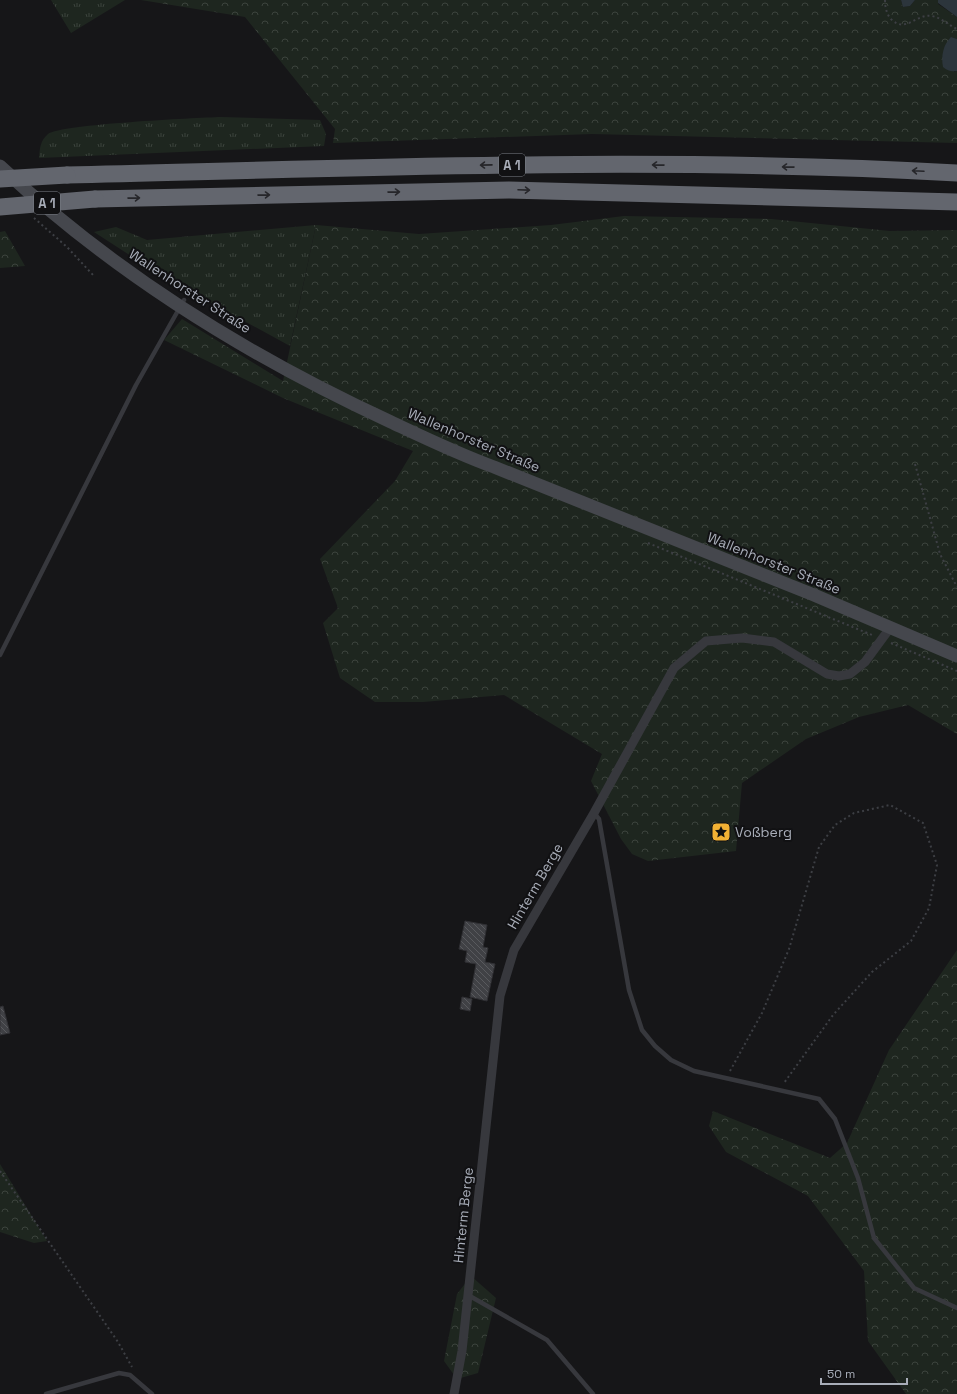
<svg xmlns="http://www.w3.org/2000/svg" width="957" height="1394" font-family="'Space Grotesk',sans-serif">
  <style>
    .grass { fill: url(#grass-tufts) }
    .forest { fill: url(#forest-crowns) }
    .water { fill: #2c353c }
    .building { fill: url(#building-back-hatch); stroke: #303034 }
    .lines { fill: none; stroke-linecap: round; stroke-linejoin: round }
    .path { stroke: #3d3f44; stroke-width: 2; stroke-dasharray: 2 3; stroke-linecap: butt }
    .lane { stroke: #37383d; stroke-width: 4.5 }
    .street { stroke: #37383d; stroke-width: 9 }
    .secondary { stroke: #45474d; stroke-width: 13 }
    .highway { stroke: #63666e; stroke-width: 17 }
    .highway-bridge { stroke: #63666e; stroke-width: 17 }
    .oneway { stroke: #26262a }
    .labels { text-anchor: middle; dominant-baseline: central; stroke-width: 4; stroke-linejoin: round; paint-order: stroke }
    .shield { fill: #111113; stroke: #7b7e86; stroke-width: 1 }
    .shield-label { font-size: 13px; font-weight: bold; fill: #a8adb8 }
    .street-label { font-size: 14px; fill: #a8adb8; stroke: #111113 }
    .poi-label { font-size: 14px; fill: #a8adb8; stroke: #111113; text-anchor: start }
  </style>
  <defs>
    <pattern id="grass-tufts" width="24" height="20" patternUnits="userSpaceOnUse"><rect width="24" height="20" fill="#1e261f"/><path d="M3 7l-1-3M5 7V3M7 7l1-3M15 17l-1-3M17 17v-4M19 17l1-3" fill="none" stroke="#3c433d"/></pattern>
    <pattern id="forest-crowns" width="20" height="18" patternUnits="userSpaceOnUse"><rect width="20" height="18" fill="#1e261f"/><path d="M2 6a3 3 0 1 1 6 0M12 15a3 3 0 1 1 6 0" fill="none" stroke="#3c433d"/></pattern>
    <pattern id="building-back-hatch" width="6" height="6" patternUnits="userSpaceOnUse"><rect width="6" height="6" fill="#404145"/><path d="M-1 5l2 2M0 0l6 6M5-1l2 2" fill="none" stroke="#595a5e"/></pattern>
  </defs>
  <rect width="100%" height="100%" fill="#161618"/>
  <!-- grass -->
  <path class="grass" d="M51,0H125L71,33Z
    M221,117L320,120L326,134L324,146L39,158C40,148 40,141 48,134C62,124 196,118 221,117Z
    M316,225L290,346L162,276L94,232L116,227L147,240Z"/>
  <!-- forest -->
  <path class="forest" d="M141,0H901L903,7L910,6L915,0H938V4L957,17V39L951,37L954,72L957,71V143L592,134L333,143L335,129L245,17Z
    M624,216L771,219L890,231L957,230V734L908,705L859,717L806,739L742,783L736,851L648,861L632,854L621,839L591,781L602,754L504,695L423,702H375L340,678L323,623L338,608L320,559L395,481L413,451L283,398L164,340L182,319L283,381L316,225L419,234L551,225Z
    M5,231L25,266L0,268V232Z
    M957,950V1394H906L868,1341L864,1271L808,1196L726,1152L709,1126L713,1111L830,1158L847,1143L889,1050Z
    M0,1164L47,1241L34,1243L0,1232Z
    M471,1276L496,1298L478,1373L457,1379L444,1361L457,1294Z"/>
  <!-- water -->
  <path class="water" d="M901,0H915L910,6L903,7Z
    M938,0H957V17L938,3Z
    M951,37L957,39V71C951,72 948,71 943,67C941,56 943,45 951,37Z"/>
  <!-- building -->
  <path class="building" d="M465,921L487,925L483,947L488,948L485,962L495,964L487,1001L470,997L476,964L465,962L467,951L459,949Z
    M462,997L472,999L470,1011L460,1009Z
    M3,1006L10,1033L0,1035V1007Z"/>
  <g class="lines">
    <!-- path -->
    <path class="path" d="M885,0C885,7 887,16 892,20C906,33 917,13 932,16C942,18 948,25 957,29
      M34,218L67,247L93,275
      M915,464L940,554L957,587
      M648,543L872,635
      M891,643L957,671
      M730,1071L762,1013L789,949L819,847L835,825L854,813L890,805L923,823L937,865L929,908L911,941L872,972L833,1015L784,1083
      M0,1171L118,1342L132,1367"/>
    <!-- lane -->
    <path class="lane" d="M0,655L136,385L184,300
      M594,813L599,819L629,990L642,1030L655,1046L671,1060L694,1071L819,1099L835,1119L858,1178L874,1238L914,1288L957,1308
      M468,1295L547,1340L593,1394
      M46,1394L119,1373L130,1375L152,1394"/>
    <!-- street -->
    <path class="street" d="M454,1394L462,1351L500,996L514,950L594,813L674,668L706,641L742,638L774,642L827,674L839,676L850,674L865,662L890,628"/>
    <!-- secondary -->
    <path class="secondary" d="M0,166C114,273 250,357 391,422C425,438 458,454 494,467L814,595L957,656"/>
    <!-- highway -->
    <path class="highway" d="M67,175C364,168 661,156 957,173
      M95,199L509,190L957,202"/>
    <!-- highway-bridge -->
    <path class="highway-bridge" d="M0,179L67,175
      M0,207L95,199"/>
  </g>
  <!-- one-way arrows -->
  <defs><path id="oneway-shaft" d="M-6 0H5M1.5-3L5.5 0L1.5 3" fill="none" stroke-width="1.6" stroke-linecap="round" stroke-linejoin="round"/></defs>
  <g class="oneway">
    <use href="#oneway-shaft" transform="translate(486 165) rotate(179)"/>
    <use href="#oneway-shaft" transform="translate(658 165) rotate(-179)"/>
    <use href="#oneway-shaft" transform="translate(788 167) rotate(-179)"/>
    <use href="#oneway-shaft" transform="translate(918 171) rotate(-177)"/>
    <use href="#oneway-shaft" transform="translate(524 190) rotate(2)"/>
    <use href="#oneway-shaft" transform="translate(394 192) rotate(-1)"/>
    <use href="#oneway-shaft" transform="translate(264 195) rotate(-1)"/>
    <use href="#oneway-shaft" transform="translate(134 198) rotate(-1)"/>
  </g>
  <!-- icons -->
  <defs>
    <g id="sight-square" transform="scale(1)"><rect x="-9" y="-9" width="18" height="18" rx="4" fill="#f2b134" stroke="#111113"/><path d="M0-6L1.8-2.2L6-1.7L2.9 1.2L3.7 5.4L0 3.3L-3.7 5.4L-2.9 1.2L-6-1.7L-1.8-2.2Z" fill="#111"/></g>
  </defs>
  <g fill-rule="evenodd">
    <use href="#sight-square" x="721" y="832"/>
  </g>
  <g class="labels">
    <!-- shield labels -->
    <g class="shield">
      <rect x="499" y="154" width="26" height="22" rx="3"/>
      <rect x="34" y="192" width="26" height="22" rx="3"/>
    </g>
    <g class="shield-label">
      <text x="512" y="165">A 1</text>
      <text x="47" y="203">A 1</text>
    </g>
    <!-- street labels -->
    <g class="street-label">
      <text transform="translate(190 291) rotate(33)">Wallenhorster Straße</text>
      <text transform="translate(474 440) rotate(23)">Wallenhorster Straße</text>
      <text transform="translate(774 563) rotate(22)">Wallenhorster Straße</text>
      <text transform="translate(535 886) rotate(-60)">Hinterm Berge</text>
      <text transform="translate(463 1215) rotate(-84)">Hinterm Berge</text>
    </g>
    <!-- poi labels -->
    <g class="poi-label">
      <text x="735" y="832">Voßberg</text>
    </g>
  </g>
  <!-- scale -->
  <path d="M821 1378v6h86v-6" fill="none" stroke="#a8adb8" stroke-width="2"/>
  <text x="827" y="1378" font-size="12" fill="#a8adb8" stroke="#111113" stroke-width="3" paint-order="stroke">50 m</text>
</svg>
